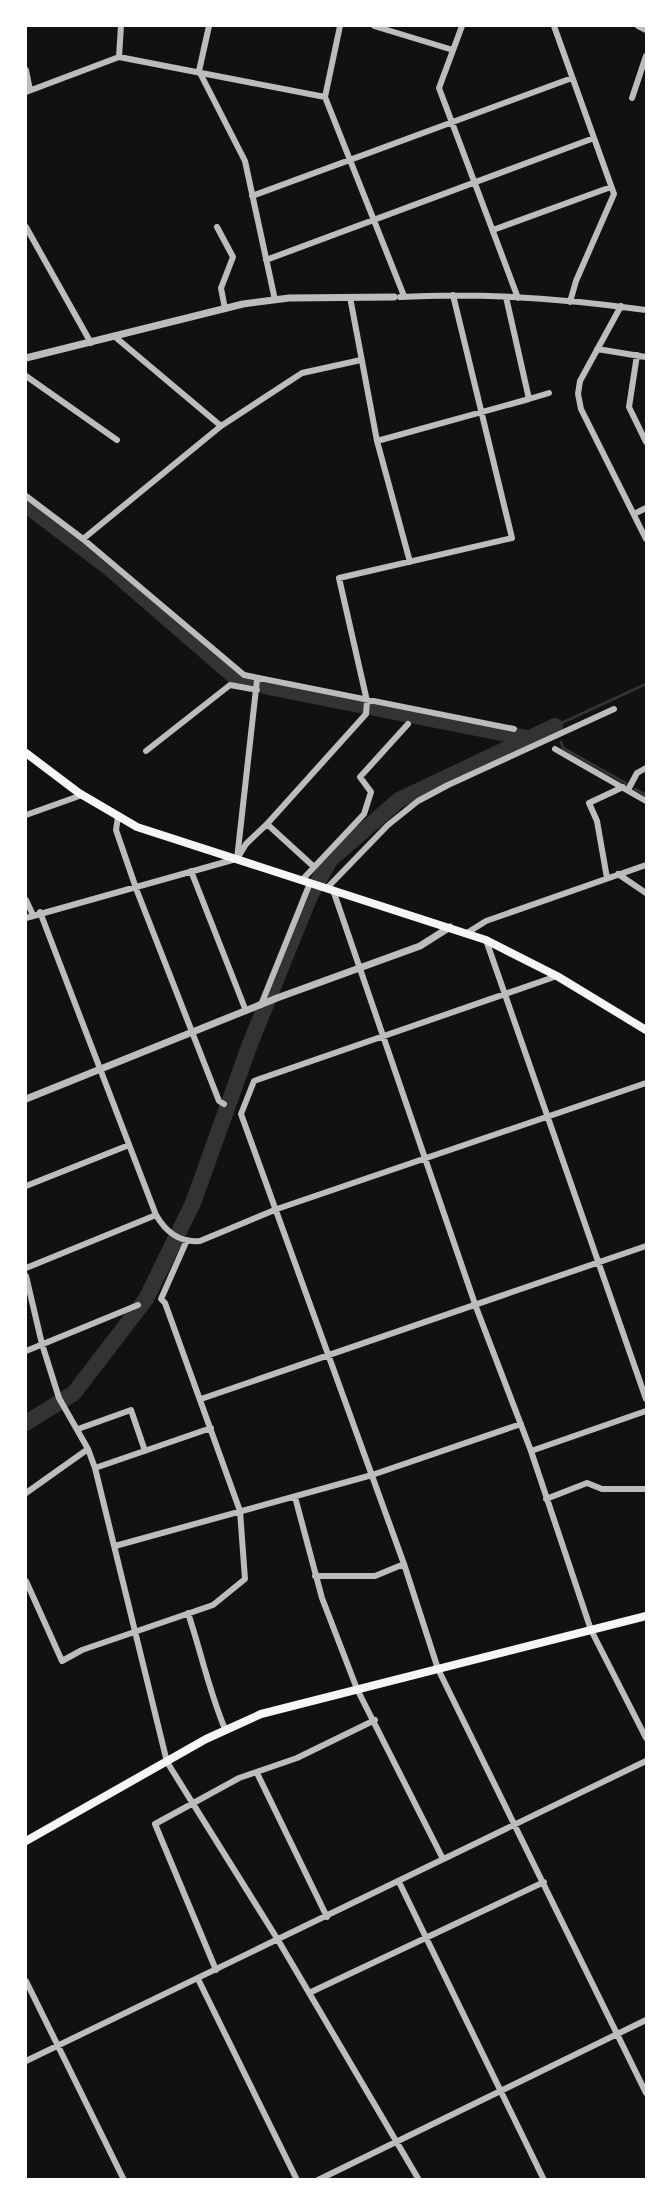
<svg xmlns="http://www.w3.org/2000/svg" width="672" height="2205" font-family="'Fira Sans',sans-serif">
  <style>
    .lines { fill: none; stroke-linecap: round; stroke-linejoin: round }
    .stream { stroke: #333; stroke-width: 3 }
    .river { stroke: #333; stroke-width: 16 }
    .minor { stroke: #bcbcbc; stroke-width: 6 }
    .tertiary { stroke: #bcbcbc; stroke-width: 7 }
    .secondary { stroke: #f5f5f5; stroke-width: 8 }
  </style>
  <rect width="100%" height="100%" fill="#111"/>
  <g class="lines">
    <!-- stream -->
    <path class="stream" d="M557,731L555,726L646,684
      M561,742L563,748L627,784
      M635,789L646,795"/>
    <!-- river -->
    <path class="river" d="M26,505L109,568L236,678L273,688L527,738
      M26,1423L74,1393L146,1299L193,1203L250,1044L310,896L330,860L399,800L555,726"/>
    <!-- minor -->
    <path class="minor" d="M209,26L199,71L245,161L275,300
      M374,26L453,50
      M462,26L439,88L518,298
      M554,26L614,194L576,281L570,302
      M638,26L646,30
      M119,57L121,26
      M26,70L30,90
      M26,92L119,57L325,97L404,296
      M325,97L340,26
      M632,98L646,56
      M252,196L572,78
      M26,227L91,343
      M217,227L233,257L221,288L225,309
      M493,230L611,187
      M266,260L594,138
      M350,297L377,441L410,562
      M400,297C482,292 566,299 646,310
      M621,306L580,381L578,394L581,409L646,539
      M114,336L221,426
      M597,349L646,357
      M637,355L629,407L646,442
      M26,376L117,440
      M529,399L549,393
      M377,441L529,399L506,297
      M26,496L83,539L244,675L514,729
      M634,514L646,508
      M83,539L221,426L302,373L361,360
      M257,680L237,859L246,844L267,824L366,714L367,701L339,578L512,538L453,295
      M555,749L646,801
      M146,751L230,685L257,690
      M628,790L637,773L646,768
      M26,815L82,795
      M118,817L116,830L137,891L219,1101L224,1104
      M267,824L313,866
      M191,871L246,1011
      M618,874L646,893
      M607,878L597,821L589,803L623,787
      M302,880L364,814L371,792L360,777L408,724
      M327,888L388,825L418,801L448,785L614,709
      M333,890L476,1307L531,1451L591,1630L646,1738
      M26,900L33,915
      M40,912L156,1215C166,1232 179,1243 200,1241L277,1209L646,1083
      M26,918L236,859
      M467,933L486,921L646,865
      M486,940L646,1399
      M557,976L254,1081L241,1114L404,1564L438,1669L646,2093
      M261,1005L310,883
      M26,1186L129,1145
      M26,1268L156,1215
      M26,1276L42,1344L59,1398L88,1449L95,1468L167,1762L278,1940L419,2180
      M26,1351L138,1305
      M201,1399L646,1246
      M78,1429L131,1410L145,1451
      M531,1451L646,1411
      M95,1468L211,1428
      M26,1493L88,1449
      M295,1497L322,1598L357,1689L443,1859
      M546,1499L587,1483L602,1489H646
      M115,1546L372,1475L521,1424
      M315,1576H375L404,1564
      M26,1581L62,1661L82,1650L213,1605L245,1579L240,1511L165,1303L161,1299L187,1240
      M188,1613C201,1652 209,1691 225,1729
      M257,1773L327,1917
      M399,1882L544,2180
      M216,1970L155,1824L239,1778L297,1758L375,1720
      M198,1979L297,2180
      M26,1981L124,2180
      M309,1993L544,1882
      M26,2061L646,1761
      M318,2180L646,2020"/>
    <!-- tertiary -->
    <path class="tertiary" d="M26,358L243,304L289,298L394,297
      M26,1099L277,998L420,946L450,927"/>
    <!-- secondary -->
    <path class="secondary" d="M26,753L79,793L137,827L486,940L557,976L646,1030
      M26,1841L206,1739L261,1714L646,1616"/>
  </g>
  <!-- border -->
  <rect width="672" height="2205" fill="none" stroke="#ffffff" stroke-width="54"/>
</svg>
